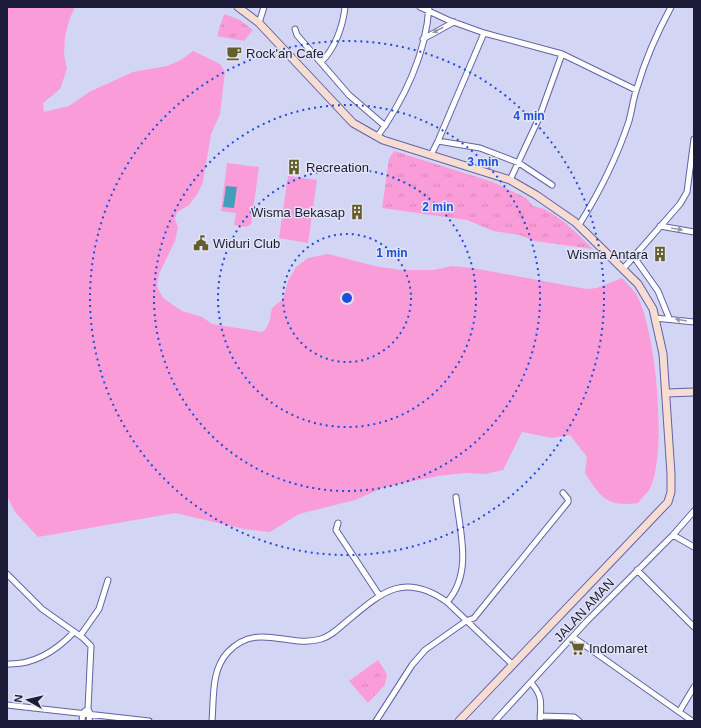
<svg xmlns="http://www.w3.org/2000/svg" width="701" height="728" font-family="Arial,sans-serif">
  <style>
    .grass { fill: #fa9cd8 }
    .park { fill: url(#park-tufts) }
    .water { fill: #429eba }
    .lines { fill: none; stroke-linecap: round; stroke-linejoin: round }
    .street-casing { stroke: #6262a5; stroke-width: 7 }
    .secondary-casing { stroke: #6262a5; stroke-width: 9 }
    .street { stroke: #fff; stroke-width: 5 }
    .secondary { stroke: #f7dcd1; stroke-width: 7 }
    .oneway { fill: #9999a5 }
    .ring { fill: none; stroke: #1d4ed8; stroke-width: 2; stroke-dasharray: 2 4 }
    .labels { text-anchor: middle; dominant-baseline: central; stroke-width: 3; stroke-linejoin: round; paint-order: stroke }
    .poi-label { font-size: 13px; fill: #1c1c38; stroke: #e2e4f3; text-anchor: start }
    .street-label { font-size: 13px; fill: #1c1c38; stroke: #e2e4f3 }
    .centre { fill: #1d4ed8; stroke: #e2e4f3; stroke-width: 2 }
    .ring-label { font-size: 12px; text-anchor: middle; font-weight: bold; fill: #1d4ed8; stroke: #e2e4f3; stroke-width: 3; stroke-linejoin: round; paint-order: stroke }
  </style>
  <defs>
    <pattern id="park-tufts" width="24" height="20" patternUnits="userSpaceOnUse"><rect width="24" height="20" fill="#fa9cd8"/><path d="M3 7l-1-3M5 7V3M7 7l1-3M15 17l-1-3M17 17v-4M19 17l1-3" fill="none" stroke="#d686ba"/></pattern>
  </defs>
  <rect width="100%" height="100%" fill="#d3d5f4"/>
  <!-- grass -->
  <path class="grass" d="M7,7H75L70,18L65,36L64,55L67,69L60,89L43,103L44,112L69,106L89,92L133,72L167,66L181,60L193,51L220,64L225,72L220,114L211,134L203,182L198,193L189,205L177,212L175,219L178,227L175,241L159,274L157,286L163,298L182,311L202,317L212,324L262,332C270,327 270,317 272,308L283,299L288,281L296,267L308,258L328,254L379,267L402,270H434L452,266L473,268L586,289L597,288L622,278C626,283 632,288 636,294C656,327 667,450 651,486C649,492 642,497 638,503C607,507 601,498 585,473L587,457L570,435L552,438L522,432L503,470L485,474L465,473L438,476L385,487L355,500L299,514L270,532L244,529L175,513L38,537L15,512L7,496Z
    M227,163L259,167L251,224L246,227L234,225L236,213L221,211Z
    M288,176L317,180L308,243L279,238Z"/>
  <!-- park -->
  <path class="park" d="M224,14L240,20L253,30L244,41L217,36Z
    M394,151L493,182L526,198L533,206C556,210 576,233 593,249L534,241L520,235L493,231L467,220L382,208L389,159Z
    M378,660L387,674L385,685L368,703L349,681Z"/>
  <!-- water -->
  <path class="water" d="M226,186L237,187L234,208L223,207Z"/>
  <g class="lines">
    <!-- street casing -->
    <g class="street-casing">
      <path id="street" d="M420,7L448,20L484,33L562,54L636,90
        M259,23L264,7
        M295,29L297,35L349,95L385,126
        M423,39L454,22
        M321,62C335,49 343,26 345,7
        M377,137C404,100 426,54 429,7
        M438,141L480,148L519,163L552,185
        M431,155L438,141L484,33
        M510,180L539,118L562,54
        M579,225C599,193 617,157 629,121C632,110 633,99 637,88C645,60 657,33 671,7
        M660,226L694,232
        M634,257L658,291L669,318
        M623,269L680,204L687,192L694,139
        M655,318L694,322
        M338,523L336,530L379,595
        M673,535L694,547
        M637,570L694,627
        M7,574L42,609L83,638L91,646L88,709L90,713L89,721
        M447,602C473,573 460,532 456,497
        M80,636L99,609L108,580
        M573,637L692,721
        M7,664C34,665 56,651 74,632
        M531,683C543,695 541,705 540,721
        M7,705L149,721
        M679,712L694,687
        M540,716L574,717L579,721
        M82,721L83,713L85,711
        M212,721C214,697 211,670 228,652C257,621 289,649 321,639C331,636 338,629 346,622C381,593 403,571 447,602L512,664
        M376,721L412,665L425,650L466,621L474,618L568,502V499L563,493
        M495,721L587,621L673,535L694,511"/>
    </g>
    <!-- secondary casing -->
    <g class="secondary-casing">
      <path id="secondary" d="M238,7L259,23L353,123L383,140L510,180L536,195L575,222L638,284L653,309L663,354L671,474V492L668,502L459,721
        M667,393L694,392"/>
    </g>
    <!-- street -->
    <use href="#street" class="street"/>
    <!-- secondary -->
    <use href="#secondary" class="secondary"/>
  </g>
  <!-- one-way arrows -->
  <defs><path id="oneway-solid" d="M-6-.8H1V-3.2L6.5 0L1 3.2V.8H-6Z"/></defs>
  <g class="oneway">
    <use href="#oneway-solid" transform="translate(438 30) rotate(153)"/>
    <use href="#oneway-solid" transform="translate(677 229) rotate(10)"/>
    <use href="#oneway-solid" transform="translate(681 320) rotate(-170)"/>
  </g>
  <!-- distance rings -->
  <g class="ring">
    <circle cx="347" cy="298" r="64"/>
    <circle cx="347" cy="298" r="129"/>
    <circle cx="347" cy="298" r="193"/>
    <circle cx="347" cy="298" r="257"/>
  </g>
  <!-- icons -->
  <defs>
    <g id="cafe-bare" transform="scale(1.2)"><path d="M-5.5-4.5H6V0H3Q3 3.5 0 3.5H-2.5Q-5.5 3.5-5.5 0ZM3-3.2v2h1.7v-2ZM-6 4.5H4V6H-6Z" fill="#655e2b" stroke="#e2e4f3" stroke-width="2.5" paint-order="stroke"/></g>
    <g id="building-bare" transform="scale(1.2)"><path d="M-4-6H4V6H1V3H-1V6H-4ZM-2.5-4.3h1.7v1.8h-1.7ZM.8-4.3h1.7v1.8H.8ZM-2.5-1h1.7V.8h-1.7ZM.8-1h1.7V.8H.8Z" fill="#655e2b" stroke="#e2e4f3" stroke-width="2.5" paint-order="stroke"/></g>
    <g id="civic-bare" transform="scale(1.2)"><path d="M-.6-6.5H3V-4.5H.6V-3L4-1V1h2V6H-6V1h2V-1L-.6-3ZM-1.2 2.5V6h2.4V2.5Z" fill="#655e2b" stroke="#e2e4f3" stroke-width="2.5" paint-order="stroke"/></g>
    <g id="supermarket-bare" transform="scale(1.2)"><path d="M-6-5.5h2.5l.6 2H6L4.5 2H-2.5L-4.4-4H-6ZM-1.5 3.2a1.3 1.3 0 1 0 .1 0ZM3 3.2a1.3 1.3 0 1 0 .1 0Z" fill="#655e2b" stroke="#e2e4f3" stroke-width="2.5" paint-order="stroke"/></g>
  </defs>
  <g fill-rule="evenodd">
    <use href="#cafe-bare" x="234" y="53"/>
    <use href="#building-bare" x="294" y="167"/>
    <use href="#building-bare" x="357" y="212"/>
    <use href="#civic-bare" x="201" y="243"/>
    <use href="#building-bare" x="660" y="254"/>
    <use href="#supermarket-bare" x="577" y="648"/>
  </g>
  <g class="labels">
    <!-- poi labels -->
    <g class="poi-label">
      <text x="246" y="53">Rock'an Cafe</text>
      <text x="306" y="167">Recreation</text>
      <text x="345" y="212" text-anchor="end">Wisma Bekasap</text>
      <text x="213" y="243">Widuri Club</text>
      <text x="648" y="254" text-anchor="end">Wisma Antara</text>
      <text x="589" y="648">Indomaret</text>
    </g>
    <!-- street labels -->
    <g class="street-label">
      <text transform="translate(584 610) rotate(-47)">JALAN AMAN</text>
    </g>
  </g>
  <circle cx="347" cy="298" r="6" class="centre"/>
  <g class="ring-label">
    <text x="529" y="120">4 min</text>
    <text x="483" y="166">3 min</text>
    <text x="438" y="211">2 min</text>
    <text x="392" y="257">1 min</text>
  </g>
  <!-- border -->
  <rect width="701" height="728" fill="none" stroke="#1c1c38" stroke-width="16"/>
  <!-- north arrow -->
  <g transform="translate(28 700) rotate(278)" stroke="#e2e4f3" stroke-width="3" paint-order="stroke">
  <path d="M0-3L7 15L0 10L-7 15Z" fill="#1c1c38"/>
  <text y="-6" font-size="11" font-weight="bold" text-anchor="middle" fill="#1c1c38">N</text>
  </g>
</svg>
